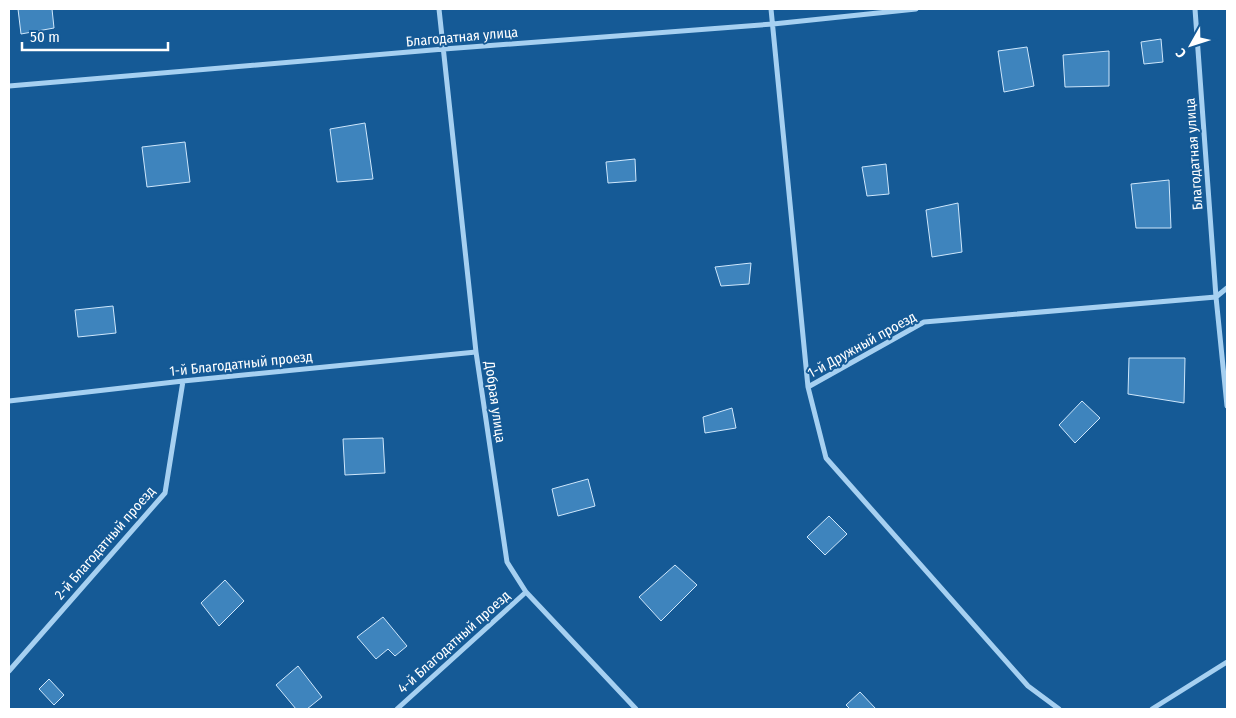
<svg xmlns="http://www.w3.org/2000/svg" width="1236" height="718" font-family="'Fira Sans Condensed',sans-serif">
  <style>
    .building { fill: #3e84bd; stroke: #cee7fc }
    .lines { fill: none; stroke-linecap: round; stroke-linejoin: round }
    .minor { stroke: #a6d0f1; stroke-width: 5 }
    .labels { text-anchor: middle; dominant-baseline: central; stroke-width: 4; stroke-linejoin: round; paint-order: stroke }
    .street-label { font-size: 14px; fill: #fff; stroke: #155a96 }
  </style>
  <rect width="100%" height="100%" fill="#155a96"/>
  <!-- building -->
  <path class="building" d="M18,9H52L54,28L21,34Z
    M1161,39L1163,62L1144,64L1141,42Z
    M1027,47L1034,86L1004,92L998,51Z
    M1109,51V86L1065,87L1063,55Z
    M365,123L373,179L337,182L330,129Z
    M185,142L190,182L147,187L142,147Z
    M635,159L636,181L608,183L606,162Z
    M886,164L889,194L867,196L862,167Z
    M1169,180L1171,228H1136L1131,184Z
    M958,203L962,252L932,257L926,210Z
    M751,263L749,284L721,286L715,267Z
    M113,306L116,333L78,337L75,310Z
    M1129,358H1185L1184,403L1128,394Z
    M1082,401L1100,418L1075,443L1059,425Z
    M732,408L736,428L705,433L703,417Z
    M383,438L385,473L345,475L343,439Z
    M588,479L595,506L558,516L552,489Z
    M829,516L847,534L825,555L807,537Z
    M675,565L697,585L661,621L639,597Z
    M225,580L244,601L219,626L201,603Z
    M383,617L407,646L395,656L388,649L376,659L357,637Z
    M298,666L322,697L307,709H296L276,685Z
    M49,679L64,695L54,705L39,689Z
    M860,692L876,709H850L846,705Z"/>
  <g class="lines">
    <!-- minor -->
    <path class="minor" d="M439,9L476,352L507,562L526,592L636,709
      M771,9L808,387L924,322L1216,297L1195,9
      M9,86L444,49L773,24L916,9
      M1227,288L1216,297L1227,406
      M808,387L826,458L1028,686L1059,709
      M9,401L183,381L476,352
      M9,671L165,493L183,381
      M397,709L526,592
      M1152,709L1227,662"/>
  </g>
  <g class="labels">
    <!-- street labels -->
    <g class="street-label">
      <text transform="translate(462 37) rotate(-5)">Благодатная улица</text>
      <text transform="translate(1194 154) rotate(-94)">Благодатная улица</text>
      <text transform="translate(862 345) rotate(-29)">1-й Дружный проезд</text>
      <text transform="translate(241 364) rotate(-6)">1-й Благодатный проезд</text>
      <text transform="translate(495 402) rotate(82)">Добрая улица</text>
      <text transform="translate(105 543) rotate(-49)">2-й Благодатный проезд</text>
      <text transform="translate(454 642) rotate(-42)">4-й Благодатный проезд</text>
    </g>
  </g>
  <!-- border -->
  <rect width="1236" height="718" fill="none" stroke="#ffffff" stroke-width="20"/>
  <!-- north arrow -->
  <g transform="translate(1191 45) rotate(231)" stroke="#155a96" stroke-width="4" paint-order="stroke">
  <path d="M0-4L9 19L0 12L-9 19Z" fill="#ffffff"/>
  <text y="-8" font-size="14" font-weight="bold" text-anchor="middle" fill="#ffffff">С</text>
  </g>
  <!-- scale -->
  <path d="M22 42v8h146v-8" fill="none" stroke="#ffffff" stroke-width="2.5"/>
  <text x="30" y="42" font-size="15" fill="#ffffff" stroke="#155a96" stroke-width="4" paint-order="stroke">50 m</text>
</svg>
